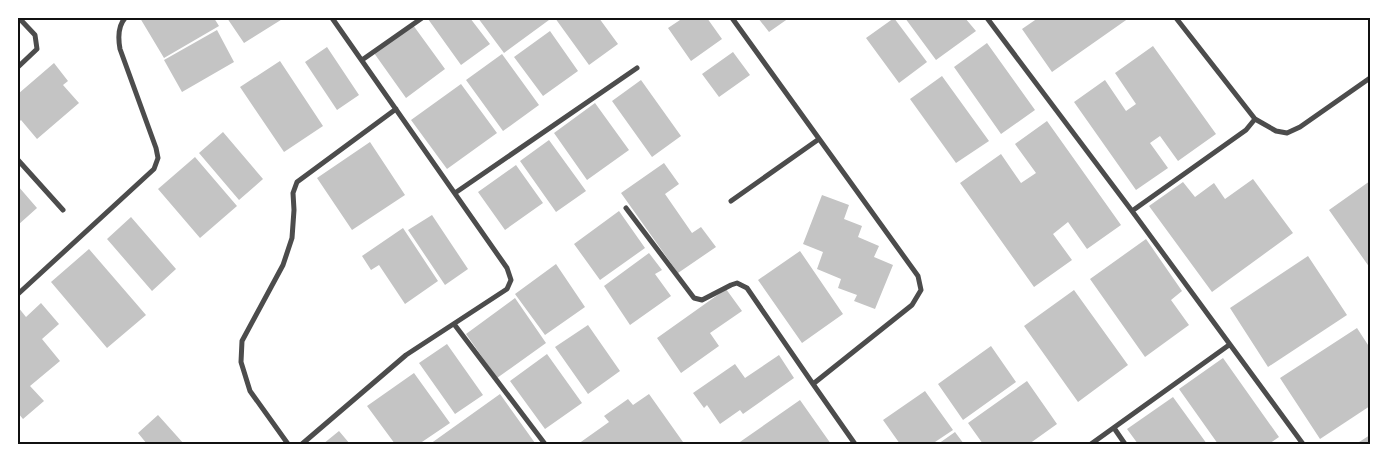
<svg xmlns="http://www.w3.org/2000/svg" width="1388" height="462" font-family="Georgia,serif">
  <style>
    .building { fill: #c4c4c4 }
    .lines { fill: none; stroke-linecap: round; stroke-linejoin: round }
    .minor { stroke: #4c4c4c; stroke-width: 5 }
    .neatline { fill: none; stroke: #111; stroke-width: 2 }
  </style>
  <rect width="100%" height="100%" fill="#fff"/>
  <!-- building -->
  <path class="building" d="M140,18H214L219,26L164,58Z
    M227,18H284L244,43Z
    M429,18H470L490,44L461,65L428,19Z
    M478,18H547L549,20L504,53Z
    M555,18H599L618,44L589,65Z
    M683,18H707L722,39L691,61L668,28Z
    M758,18H789L769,32Z
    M894,18L927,62L899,83L866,38Z
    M905,18H965L976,31L936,60Z
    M1038,18H1129L1052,72L1022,29Z
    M413,25L445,69L406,98L374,53Z
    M217,30L234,62L182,92L164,60Z
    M550,31L578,71L543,96L514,57Z
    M987,43L1035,110L1001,134L954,67Z
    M1153,46L1216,134L1178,161L1160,136L1150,143L1168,168L1136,190L1074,102L1105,80L1126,111L1136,104L1115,73Z
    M327,47L359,95L337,110L305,62Z
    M733,52L750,75L719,97L702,74Z
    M502,54L539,105L503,131L466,80Z
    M280,61L323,126L284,152L240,87Z
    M54,63L68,81L63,85L79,103L37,139L21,120L18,123V94Z
    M942,76L989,141L956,163L910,99Z
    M641,80L681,136L652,157L612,101Z
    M461,84L497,133L447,169L411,120Z
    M595,103L629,150L587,180L554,133Z
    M1047,121L1121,225L1087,249L1068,222L1053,234L1072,260L1034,287L960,183L1001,154L1021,183L1036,173L1015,144Z
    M223,132L263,179L239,200L199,153Z
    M549,140L586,191L556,212L520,161Z
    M370,142L405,195L352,230L317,178Z
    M195,157L237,206L200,238L158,189Z
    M664,163L679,184L665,194L692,233L701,227L716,247L678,273L621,193Z
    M516,165L543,203L505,230L478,192Z
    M1253,179L1293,233L1212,292L1149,206L1183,182L1195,197L1214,183L1225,199Z
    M1370,181V268L1329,210Z
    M18,186L37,208L18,225Z
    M822,195L849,205L844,219L862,226L858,237L879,246L874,257L893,265L875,309L854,301L857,295L838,288L841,279L817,269L823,252L803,244Z
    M619,211L645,248L600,280L574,244Z
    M432,215L468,269L445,285L408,230Z
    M131,217L176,269L152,291L107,239Z
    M403,228L438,281L405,304L379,265L371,270L362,256Z
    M1146,239L1182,291L1171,300L1189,325L1145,357L1090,279Z
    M89,249L146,315L107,348L51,282Z
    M800,251L843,314L802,343L758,280Z
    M649,253L662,270L655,274L671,296L630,325L604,286Z
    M1308,256L1347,315L1268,367L1230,308Z
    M556,264L585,307L545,335L515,294Z
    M726,289L742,311L710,333L719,346L681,373L657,338Z
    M1074,290L1128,365L1078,402L1024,326Z
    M515,298L546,343L497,378L466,334Z
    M41,303L59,324L42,339L60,361L30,386L44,401L23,419L18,413V307L26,317Z
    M588,325L620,371L588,394L555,347Z
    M1357,328L1370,348V406L1320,439L1280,378Z
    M447,344L483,395L455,414L419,363Z
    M991,346L1016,382L963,420L938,384Z
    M547,354L582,403L545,429L510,381Z
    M779,355L794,378L743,414L740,410L720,424L707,405L704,408L693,393L735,364L745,378Z
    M1223,358L1279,437L1269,444H1218L1179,389Z
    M414,373L450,423L419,444H395L367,406Z
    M1027,381L1057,424L1029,444H983L968,423Z
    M925,391L953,430L932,444H900L883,420Z
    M500,394L535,443L532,444H430Z
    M649,394L683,442L678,444H578L609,422L604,416L628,399L633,405Z
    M1173,397L1207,444H1138L1127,429Z
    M800,400L831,444H737Z
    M158,415L184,444H147L138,433Z
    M339,431L350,444H323Z
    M955,432L964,444H938Z
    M1370,435V444H1356Z"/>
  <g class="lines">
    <!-- minor -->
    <path class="minor" d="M732,18L918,276L921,290L912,305L813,384L855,444
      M987,18L1132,211
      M1176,18L1255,119L1276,131L1287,133L1300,127L1370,78
      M362,60L422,18
      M18,67L37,49L35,35L19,18
      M1255,119L1246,130L1132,211L1303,444
      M18,160L63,210
      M455,193L637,68
      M731,201L819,139
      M626,208L694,298L702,300L731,285L737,283L747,288L813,384
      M18,294L154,169L158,158L156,148L120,49C118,38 118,26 125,18
      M454,324L545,444
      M1114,428L1125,444
      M288,444L250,391L241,362L242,341L283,265L292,238L294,210L293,193L297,182L396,109
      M302,444L406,355L507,289L511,280L507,268L332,18
      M1091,444L1229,345"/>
  </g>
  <!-- border -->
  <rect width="1388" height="462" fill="none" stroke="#ffffff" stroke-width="38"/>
  <rect x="19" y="19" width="1350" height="424" class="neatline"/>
</svg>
